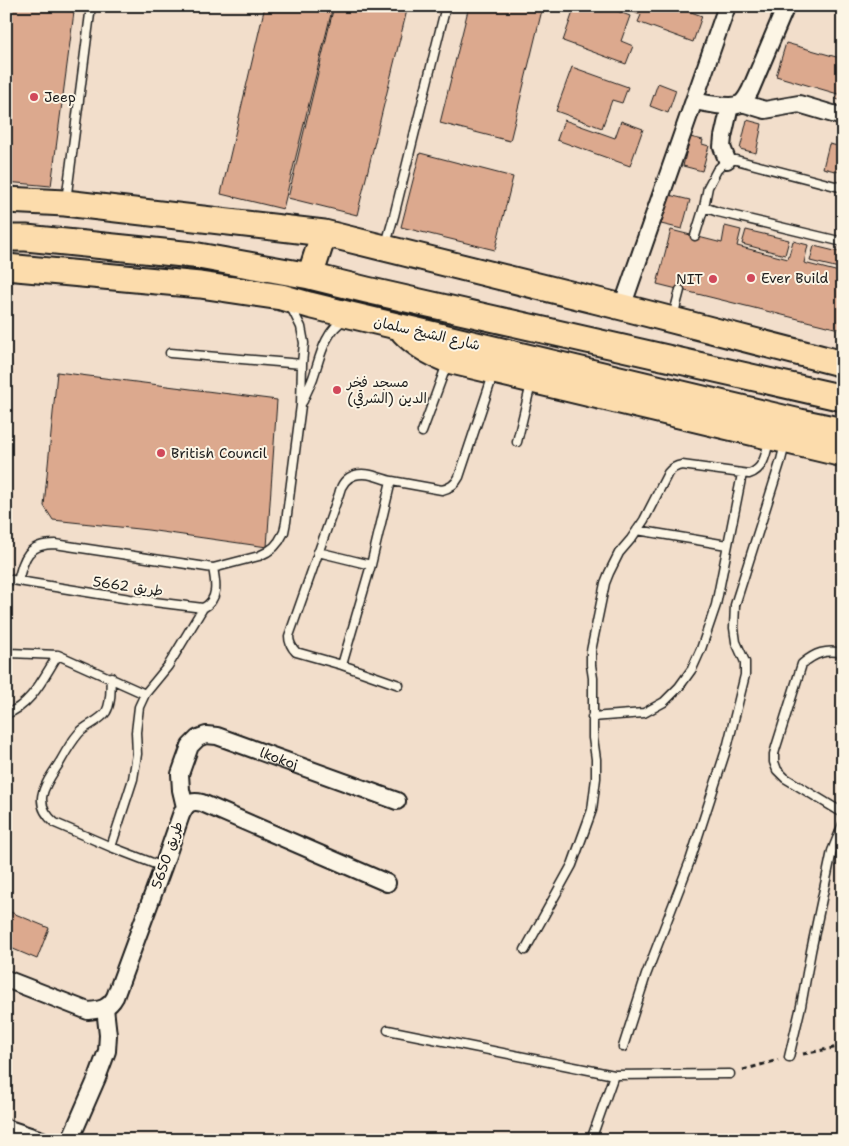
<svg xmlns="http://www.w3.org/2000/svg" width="849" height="1146" font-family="'Shantell Sans','Playpen Sans Arabic',sans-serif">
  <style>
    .building { fill: #dca98e; stroke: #1c1c1c }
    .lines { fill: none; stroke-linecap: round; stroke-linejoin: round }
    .service-casing { stroke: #1c1c1c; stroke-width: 11 }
    .minor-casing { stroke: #1c1c1c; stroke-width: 20 }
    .primary-casing { stroke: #1c1c1c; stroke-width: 29 }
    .path { stroke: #1c1c1c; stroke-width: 3; stroke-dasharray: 5 4; stroke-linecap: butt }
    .service { stroke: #fcf5e5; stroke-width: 8 }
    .minor { stroke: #fcf5e5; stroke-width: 16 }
    .primary { stroke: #fcdcac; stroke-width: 25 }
    .poi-dot { fill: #d1495b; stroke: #fcf5e5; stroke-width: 2 }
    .labels { text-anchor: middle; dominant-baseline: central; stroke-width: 4; stroke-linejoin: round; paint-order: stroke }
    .poi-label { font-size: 14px; fill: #1c1c1c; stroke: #fcf5e5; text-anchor: start }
    .street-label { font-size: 14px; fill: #1c1c1c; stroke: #fcf5e5 }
  </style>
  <rect width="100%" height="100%" fill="#f2decb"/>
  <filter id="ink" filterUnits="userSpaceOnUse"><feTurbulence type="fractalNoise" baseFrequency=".02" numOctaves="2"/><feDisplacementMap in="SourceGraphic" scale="10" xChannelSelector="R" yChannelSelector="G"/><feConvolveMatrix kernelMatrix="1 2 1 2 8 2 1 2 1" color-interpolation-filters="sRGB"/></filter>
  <g filter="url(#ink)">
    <!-- building -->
    <path class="building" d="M6,6H39L74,12L51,186L6,182Z
      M265,6H333L283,209L221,194Z
      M334,6H408L357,215L288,198Z
      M469,6H543L510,141L440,123Z
      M575,6H604L630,16L621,41L633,46L626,64L563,41Z
      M617,6H675L702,16L693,42L638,22L641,15Z
      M786,43L840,58L843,49V101L836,99L838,94L776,76Z
      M572,67L628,87L622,103L612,100L602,128L556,111Z
      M658,83L676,90L668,113L650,106Z
      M564,120L615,138L621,121L643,129L630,166L557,140Z
      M747,120L762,124L756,153L740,149Z
      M690,137L703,140L702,144L709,146L702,171L683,166Z
      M829,144L843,147V173L823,168Z
      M420,153L513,177L495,250L401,227Z
      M669,195L690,200L682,229L661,224Z
      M725,226L741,230L737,246L788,259L793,241L808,245L804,263L843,273V330L657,284L671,230L722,243Z
      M746,230L789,240L785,255L742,244Z
      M814,246L843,253V269L810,261Z
      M57,372L277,400L267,547L148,530L53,520L44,506Z
      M8,911L49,928L37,959L6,946V914Z"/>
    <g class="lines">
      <!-- service casing -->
      <g class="service-casing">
        <path id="service" d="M66,201L91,6
          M704,207L718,212L843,242
          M695,236L704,207L708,187L717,170L727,160H736L843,188
          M386,244L394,216L446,6
          M673,317L680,290
          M170,353L302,364
          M303,401C306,393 310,386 313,378C320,358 324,332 345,319
          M422,432L447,364
          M517,442L531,384
          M637,530L727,545
          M318,552L371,565
          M6,579L130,599L203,608C219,600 216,583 213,568
          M18,581C24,558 27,544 55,544L213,568L259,556L267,552L274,547L279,541L284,532L286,522L301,405L302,364L304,343L301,327L293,311L289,306
          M6,652L9,653L58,655L145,694L168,666L203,608
          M843,653C826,649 815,653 802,664L776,747L774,754V762L777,770L785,778L843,813
          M342,665L371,565L391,481
          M111,677C110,688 112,702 106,712C100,721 86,725 79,733C71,742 65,753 60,762C46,784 30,802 55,823L111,847L163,867
          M399,685L342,665L296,652C291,647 289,643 289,636L339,494C341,485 345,478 355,475C367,471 381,479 392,481C409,484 426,487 442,490C450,488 455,485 459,477L493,375
          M6,714C32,705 44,676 58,655
          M592,717L644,713L664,702L679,687L692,669L701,649L716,605L742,474
          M111,847L133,779L137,754L136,732L139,707L145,694
          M525,950L572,865L592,810L596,778V759L593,738V678L591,665V651L605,583L609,573L619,553L631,539L644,520L668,473C672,468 676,466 682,465L749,474C764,469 766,454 769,440
          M388,1030L614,1075L730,1074
          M623,1047L646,975L690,861L728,744L745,675V662L736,642L734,628L735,605L781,460L785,444
          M789,1057L801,1006L811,951L832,851L843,824
          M591,1140L614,1075"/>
      </g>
      <!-- minor casing -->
      <g class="minor-casing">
        <g id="minor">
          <path d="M694,101C705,103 730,109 740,104C745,101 747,96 750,91L786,6"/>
          <path d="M742,103L765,110L799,104L843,117"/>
          <path d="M727,160L722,147L723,137L730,106"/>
          <path d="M622,307L727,6"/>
          <path id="s1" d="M185,807L181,790L180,774L190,746L198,738L206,735L217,736L397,801"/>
          <path d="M6,979L88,1011C101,1010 109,1008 115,997L163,867L181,815C186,804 190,800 202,803L387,883"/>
          <path d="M6,1128L42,1140"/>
          <path d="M70,1140L97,1078L107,1051L108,1035L105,1008"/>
        </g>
      </g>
      <!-- primary casing -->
      <g class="primary-casing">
        <path id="primary" d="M6,200L65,203L324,233L622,307L843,364
          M6,238H26L193,255L310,276L367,290L843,398
          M6,267L200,285L281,297L309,305L350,315L800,422L843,431
          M310,276L324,233
          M404,332C416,345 431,353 448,360L843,454"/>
      </g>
      <!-- path -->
      <path class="path" d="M803,1054L843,1046
        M743,1070L778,1060"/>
      <!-- service -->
      <use href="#service" class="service"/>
      <!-- minor -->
      <use href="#minor" class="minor"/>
      <!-- primary -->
      <use href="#primary" class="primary"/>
    </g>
  </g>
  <!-- markers -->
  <g class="poi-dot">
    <circle cx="34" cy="97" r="5"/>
    <circle cx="751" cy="278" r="5"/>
    <circle cx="713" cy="279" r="5"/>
    <circle cx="337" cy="390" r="5"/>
    <circle cx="161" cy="453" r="5"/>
  </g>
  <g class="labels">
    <!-- poi labels -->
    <g class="poi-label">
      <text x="44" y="97">Jeep</text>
      <text x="761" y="278">Ever Build</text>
      <text x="703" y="279" text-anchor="end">NIT</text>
      <text x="347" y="382">مسجد فخر<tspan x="347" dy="16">الدين (الشرقي)</tspan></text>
      <text x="171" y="453">British Council</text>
    </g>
    <!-- street labels -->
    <g class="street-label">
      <text transform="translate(427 333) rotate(13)">شارع الشيخ سلمان</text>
      <text transform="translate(128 586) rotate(8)">طريق 5662</text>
      <text stroke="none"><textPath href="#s1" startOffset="160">lkokoj</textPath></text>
      <text transform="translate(167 855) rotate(-71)">طريق 5650</text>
    </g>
  </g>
  <!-- margin -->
  <rect width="849" height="1146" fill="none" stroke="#fcf5e5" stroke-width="25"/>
  <rect x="12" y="12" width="824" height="1121" fill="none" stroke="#1c1c1c" stroke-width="2" filter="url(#ink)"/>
</svg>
